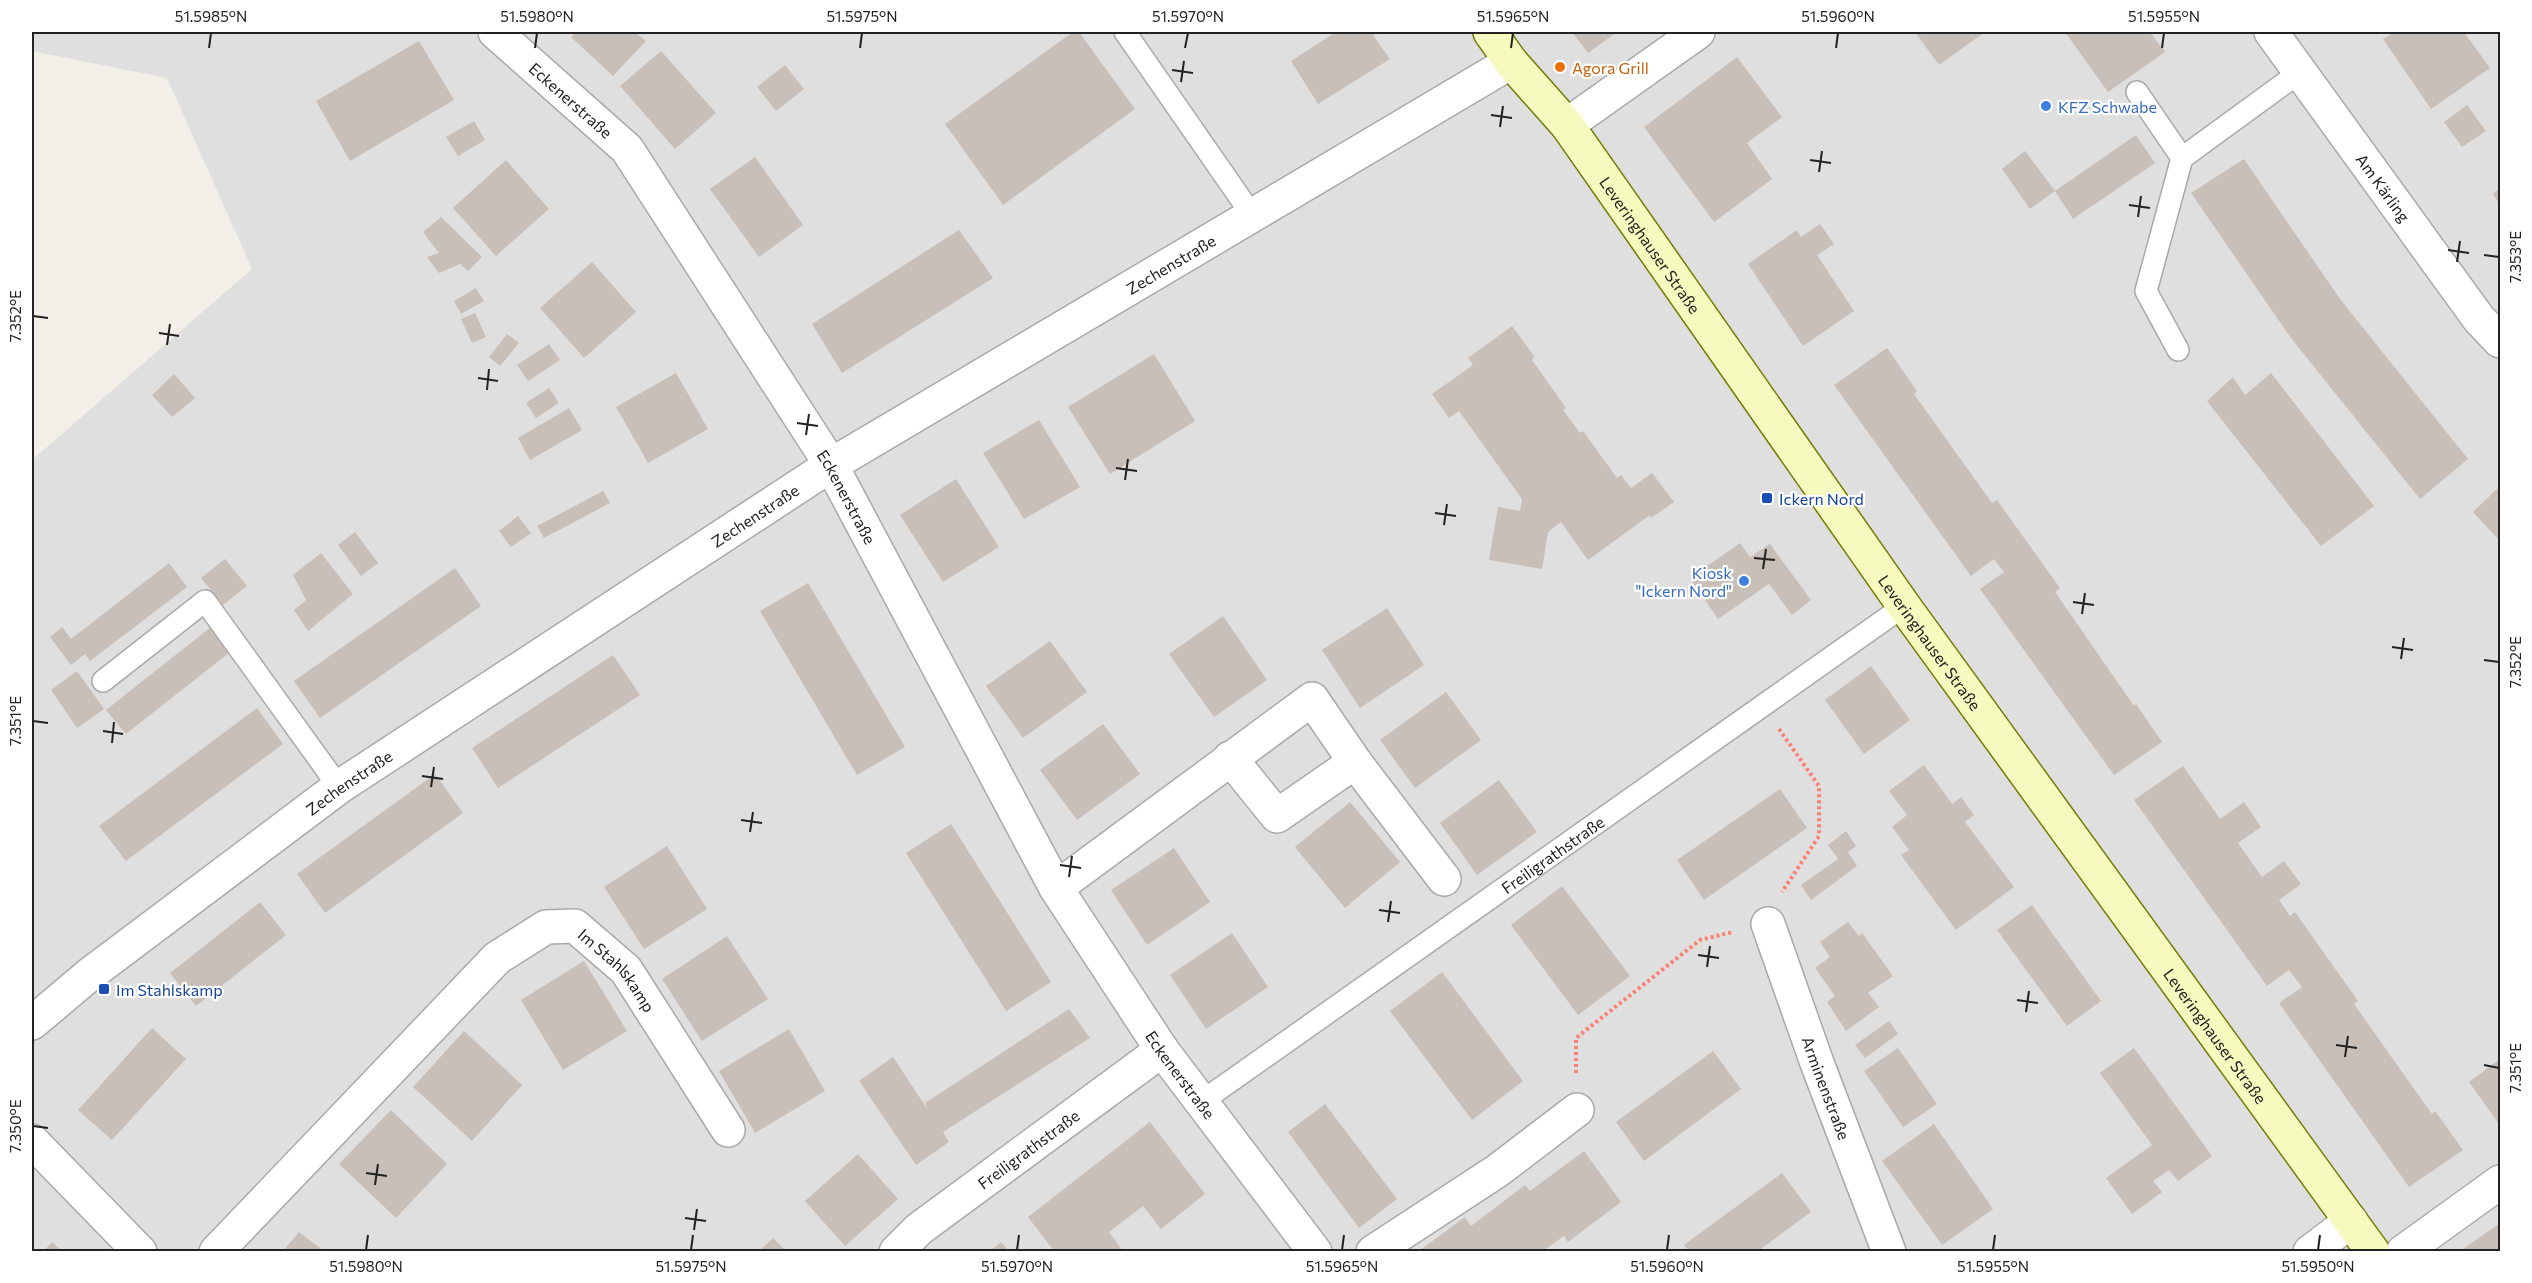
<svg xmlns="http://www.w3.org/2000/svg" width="2532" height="1283" font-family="Commissioner,sans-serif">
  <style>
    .residential { fill: #e0dfdf }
    .building { fill: #c7bfb8 }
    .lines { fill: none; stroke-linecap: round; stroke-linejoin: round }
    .service-casing { stroke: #a9a9a9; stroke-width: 24 }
    .minor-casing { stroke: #a9a9a9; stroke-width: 36 }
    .secondary-casing { stroke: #707d05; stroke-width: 36 }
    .path { stroke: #fa8072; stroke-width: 4; stroke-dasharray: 3 3; stroke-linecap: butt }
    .service { stroke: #fff; stroke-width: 21 }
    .minor { stroke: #fff; stroke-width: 33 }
    .secondary { stroke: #f7fabf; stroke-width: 33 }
    .ticks { fill: none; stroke: #222; stroke-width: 2 }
    .food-dot { fill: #e8710a; stroke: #fff; stroke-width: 2 }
    .shop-dot { fill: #3f7fe0; stroke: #fff; stroke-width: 2 }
    .transit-dot { fill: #1a4fb4; stroke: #fff; stroke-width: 2 }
    .labels { text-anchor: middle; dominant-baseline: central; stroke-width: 4.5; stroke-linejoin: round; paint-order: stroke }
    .food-label { font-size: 16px; fill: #c56008; stroke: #fff; text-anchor: start }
    .street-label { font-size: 16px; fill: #222; stroke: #fff }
    .shop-label { font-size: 16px; fill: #366cbe; stroke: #fff; text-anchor: start }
    .transit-label { font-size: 16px; fill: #164399; stroke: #fff; text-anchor: start }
    .neatline { fill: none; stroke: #222; stroke-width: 2 }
    .ticks-label { font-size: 15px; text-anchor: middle; fill: #222 }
  </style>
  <rect width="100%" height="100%" fill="#f2efe9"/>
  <!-- residential -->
  <path class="residential" d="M32,32H2500V1251H32V460L252,269L167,78L32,51Z"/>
  <!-- building -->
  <path class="building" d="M577,32H635L646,41L613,76L571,37Z
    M1073,32H1079L1135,109L1003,205L945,124Z
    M1336,32H1378L1373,35L1390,59L1318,104L1291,61Z
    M1572,32H1617L1588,53Z
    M1915,32H1985L1939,65Z
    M2065,32H2150L2165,52L2108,92Z
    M2394,32H2464L2490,68L2431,109L2383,39Z
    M419,41L454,100L350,161L316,101Z
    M661,51L716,113L675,149L620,86Z
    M1737,57L1782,117L1747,143L1772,179L1714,222L1644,127Z
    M785,65L804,89L776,111L757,87Z
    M2467,105L2486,131L2462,147L2444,122Z
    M474,121L485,140L458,156L446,137Z
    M2136,135L2155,163L2073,219L2055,191L2030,209L2002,169L2025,151L2055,191Z
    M755,157L803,225L759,257L710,189Z
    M2244,159L2340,299L2468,459L2420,499L2291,338L2191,193Z
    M506,160L549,209L496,256L453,208Z
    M2500,188V205L2493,194Z
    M441,217L482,257L468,271L460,264L439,273L427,257L439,253L423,232Z
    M1820,224L1834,244L1817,255L1854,311L1803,346L1748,264L1797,230L1801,237Z
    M959,230L993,278L842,373L812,324Z
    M592,262L636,312L584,358L540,308Z
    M476,288L484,301L461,314L454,301Z
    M475,313L486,337L472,343L461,319Z
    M1512,326L1534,356L1532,360L1566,408L1563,410L1580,433L1583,431L1617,478L1621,475L1631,488L1652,473L1674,502L1651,518L1650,515L1588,560L1561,522L1548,532L1542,569L1489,560L1498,507L1520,511L1522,499L1459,411L1449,418L1432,394L1473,365L1468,358Z
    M507,334L519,343L500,366L489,357Z
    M549,344L560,360L528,381L517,365Z
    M1887,348L1917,391L1914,394L1992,503L1997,500L2060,588L2055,592L2134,706L2136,704L2162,742L2114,775L1980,589L2004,572L1994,559L1971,576L1834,385Z
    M1154,354L1195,421L1110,474L1068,407Z
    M676,373L708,429L648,463L616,407Z
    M2271,373L2374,506L2321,546L2207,401L2233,377L2245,395Z
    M174,374L195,398L172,417L152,395Z
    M549,388L559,403L536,418L526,403Z
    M569,408L582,430L530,460L518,438Z
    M1039,420L1080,487L1024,519L983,453Z
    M956,479L999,547L943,582L900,515Z
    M2500,486V541L2473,512Z
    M603,491L610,503L544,538L537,526Z
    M518,516L531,533L511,547L499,531Z
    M355,532L378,563L361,576L338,545Z
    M1740,543L1750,557L1770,544L1811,600L1792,615L1769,584L1718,619L1690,578Z
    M321,553L353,594L308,631L294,610L306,600L293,575Z
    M225,559L247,586L223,605L201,578Z
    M169,563L187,587L90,661L85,654L71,665L50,637L62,627L71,639Z
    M455,568L481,606L320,718L294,681Z
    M808,583L905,747L857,775L760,611Z
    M1387,608L1424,665L1360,708L1322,650Z
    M1223,616L1267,680L1214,717L1169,654Z
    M216,623L235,648L126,734L106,710Z
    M1050,641L1087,692L1023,738L986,686Z
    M613,655L640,695L498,788L472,748Z
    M1871,666L1910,720L1864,754L1825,700Z
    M77,671L104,709L77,728L51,690Z
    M1446,692L1481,740L1415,788L1380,740Z
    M257,708L283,744L126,861L99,826Z
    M1103,724L1140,774L1077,820L1040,770Z
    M1924,765L1952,804L1961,797L1974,815L1965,822L2014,887L1956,930L1901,855L1909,850L1892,827L1907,815L1889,791Z
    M2183,766L2220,819L2244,802L2253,815L2261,827L2238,843L2262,877L2284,861L2301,884L2279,900L2290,916L2295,912L2358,1001L2354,1004L2412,1086L2432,1114L2435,1111L2463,1150L2409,1187L2279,1003L2302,987L2289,970L2267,986L2134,800Z
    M435,774L463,813L325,913L297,874Z
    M1499,780L1537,832L1477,875L1440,823Z
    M1780,789L1807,828L1704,900L1677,860Z
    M1350,802L1400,862L1345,908L1295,847Z
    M951,824L1051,982L1006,1011L906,853Z
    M1846,831L1856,846L1848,852L1857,866L1811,900L1801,885L1838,859L1828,845Z
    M667,846L707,909L644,949L604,887Z
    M1174,848L1210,902L1147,945L1111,890Z
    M1562,886L1630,976L1578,1015L1511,925Z
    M260,902L286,935L196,1006L170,973Z
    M2032,905L2101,1001L2067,1026L1997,930Z
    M1848,922L1859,936L1862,933L1893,976L1868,993L1879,1007L1846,1031L1827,1002L1835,996L1815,968L1830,957L1820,942Z
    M1232,933L1268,987L1206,1029L1170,975Z
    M727,936L768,999L702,1041L662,979Z
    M584,961L627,1031L563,1070L521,1000Z
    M1442,972L1523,1081L1472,1120L1390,1011Z
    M1069,1009L1090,1038L943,1132L949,1142L916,1165L859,1081L893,1057L928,1110L925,1103Z
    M1889,1021L1898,1034L1865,1058L1855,1045Z
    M152,1028L186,1059L112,1140L78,1110Z
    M789,1029L825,1091L755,1133L719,1071Z
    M464,1031L522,1085L472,1141L413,1087Z
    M1898,1048L1937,1104L1903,1127L1864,1071Z
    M2134,1048L2212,1156L2178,1181L2169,1170L2153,1181L2162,1192L2132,1214L2106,1178L2152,1145L2100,1073Z
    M1713,1051L1741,1089L1644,1161L1616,1122Z
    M2500,1059V1123L2499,1124L2469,1082Z
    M1325,1104L1397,1199L1359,1228L1288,1132Z
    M391,1110L447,1164L396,1218L339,1164Z
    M1150,1122L1205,1194L1161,1229L1143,1206L1109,1232L1123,1251H1054L1028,1217Z
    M1934,1124L1993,1209L1942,1245L1882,1161Z
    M1584,1151L1621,1202L1568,1242L1564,1236L1543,1251H1419L1465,1217L1471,1226L1525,1185L1530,1191Z
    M858,1154L898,1199L845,1246L805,1201Z
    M1782,1173L1811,1212L1758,1251H1689L1684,1245Z
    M2500,1223V1251H2460Z
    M299,1232L324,1251H283Z
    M773,1238L786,1251H759Z
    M52,1242L62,1251H44Z
    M1001,1242L1009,1251H990Z"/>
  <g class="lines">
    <!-- service casing -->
    <g class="service-casing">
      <g id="service">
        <path d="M1125,32L1252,215"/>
        <path d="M2137,92L2182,158"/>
        <path d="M2178,350L2146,291L2182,158L2300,72"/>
        <path d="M103,681L205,601L339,787"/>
        <path id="s1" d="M1201,1102L1904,606"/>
      </g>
    </g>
    <!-- minor casing -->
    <g class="minor-casing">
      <g id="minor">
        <path id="s2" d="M495,32L627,149L831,465L1056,888L1162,1050L1315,1252"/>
        <path id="s3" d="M2271,32L2479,319L2500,341"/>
        <path d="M1567,125L1698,32"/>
        <path d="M1230,758L1277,816L1355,762"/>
        <path d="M1056,888L1312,699L1355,762L1444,879"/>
        <path id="s4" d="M1768,924L1817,1063L1889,1252"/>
        <path id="s5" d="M32,1023L89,975L339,787L831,465L1511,62"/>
        <path d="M32,1141L140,1252"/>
        <path id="s6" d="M216,1252L497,958L546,927L575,926L626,970L728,1130"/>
        <path id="s7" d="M896,1252L919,1229L1162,1050"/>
        <path d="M1373,1252L1497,1171L1577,1110"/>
        <path d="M2310,1252L2351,1221"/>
        <path d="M2403,1252L2500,1182"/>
      </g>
    </g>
    <!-- secondary casing -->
    <g class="secondary-casing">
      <g id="secondary">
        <path id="s8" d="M1490,32L1511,62L1567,125L1904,606L2373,1252"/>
      </g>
    </g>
    <!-- path -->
    <path class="path" d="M1779,729L1819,786V836L1782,892
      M1576,1073V1038L1700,940L1733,932"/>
    <!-- service -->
    <use href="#service" class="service"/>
    <!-- minor -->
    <use href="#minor" class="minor"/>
    <!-- secondary -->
    <use href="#secondary" class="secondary"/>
  </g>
  <!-- ticks -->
  <path class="ticks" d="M209,48L211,33M535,48L537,33M860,48L862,33M1185,48L1188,33M1511,48L1513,33M1836,48L1838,33M2162,48L2164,33M1172,70L1193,73M1181,82L1184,61M1491,115L1512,118M1500,127L1503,106M1810,160L1831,163M1819,172L1822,151M2129,205L2150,208M2138,217L2141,196M2448,250L2469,253M2484,255L2499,257M2457,262L2460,241M33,316L48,318M159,333L179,336M167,345L170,324M478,378L498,381M487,390L489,369M797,423L818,426M806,435L809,414M1116,468L1137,471M1125,480L1128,459M1435,513L1456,516M1444,525L1447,504M1754,558L1775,560M1763,569L1766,549M2073,602L2094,605M2082,614L2085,593M2392,647L2413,650M2401,659L2404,638M2484,660L2499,662M33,721L48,723M103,731L123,734M112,743L114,722M422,776L443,779M431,787L434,767M741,820L762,823M750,832L753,812M1060,865L1081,868M1069,877L1072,856M1379,910L1400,913M1388,922L1391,901M1698,955L1719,958M1707,967L1710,946M2017,1000L2038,1003M2026,1012L2029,991M2336,1045L2357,1048M2345,1057L2348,1036M2484,1065L2499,1068M33,1126L48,1128M366,1173L387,1176M375,1185L378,1164M685,1218L706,1221M694,1230L697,1209M366,1250L368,1235M691,1250L693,1235M1017,1250L1019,1235M1342,1250L1344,1235M1667,1250L1669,1235M1993,1250L1995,1235M2318,1250L2320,1235"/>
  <!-- markers -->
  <circle class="food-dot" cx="1560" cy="67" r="6"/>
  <g class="shop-dot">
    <circle cx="2046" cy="106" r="6"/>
    <circle cx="1744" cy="581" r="6"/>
  </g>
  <g class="transit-dot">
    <rect x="1761" y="492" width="12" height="12" rx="3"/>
    <rect x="98" y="983" width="12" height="12" rx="3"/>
  </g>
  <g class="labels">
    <!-- food labels -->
    <g class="food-label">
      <text x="1572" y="67">Agora Grill</text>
    </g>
    <!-- street labels -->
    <g class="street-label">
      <text stroke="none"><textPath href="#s2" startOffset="102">Eckenerstraße</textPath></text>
      <text stroke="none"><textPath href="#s3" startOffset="192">Am Kärling</textPath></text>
      <text stroke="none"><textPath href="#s8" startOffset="267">Leveringhauser Straße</textPath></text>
      <text stroke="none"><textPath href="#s5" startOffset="1370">Zechenstraße</textPath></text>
      <text stroke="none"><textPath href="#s2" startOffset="588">Eckenerstraße</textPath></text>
      <text stroke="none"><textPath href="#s5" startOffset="884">Zechenstraße</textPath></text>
      <text stroke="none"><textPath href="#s8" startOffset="753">Leveringhauser Straße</textPath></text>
      <text stroke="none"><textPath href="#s5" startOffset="398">Zechenstraße</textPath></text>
      <text stroke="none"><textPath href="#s1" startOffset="430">Freiligrathstraße</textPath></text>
      <text stroke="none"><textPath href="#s6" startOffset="555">Im Stahlskamp</textPath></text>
      <text stroke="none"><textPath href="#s8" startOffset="1239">Leveringhauser Straße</textPath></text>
      <text stroke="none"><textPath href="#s2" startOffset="1256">Eckenerstraße</textPath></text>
      <text stroke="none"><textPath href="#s4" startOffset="174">Arminenstraße</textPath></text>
      <text stroke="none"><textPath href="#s7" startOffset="168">Freiligrathstraße</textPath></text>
    </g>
    <!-- shop labels -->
    <g class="shop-label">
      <text x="2058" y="106">KFZ Schwabe</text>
      <text x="1732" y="572" text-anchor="end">Kiosk<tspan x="1732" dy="18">"Ickern Nord"</tspan></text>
    </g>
    <!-- transit labels -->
    <g class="transit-label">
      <text x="1779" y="498">Ickern Nord</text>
      <text x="116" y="989">Im Stahlskamp</text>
    </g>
  </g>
  <!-- border -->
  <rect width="2532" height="1283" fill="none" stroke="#ffffff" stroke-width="66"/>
  <rect x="33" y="33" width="2466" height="1217" class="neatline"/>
  <g class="ticks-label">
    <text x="211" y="22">51.5985°N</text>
    <text x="537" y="22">51.5980°N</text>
    <text x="862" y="22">51.5975°N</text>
    <text x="1188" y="22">51.5970°N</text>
    <text x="1513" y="22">51.5965°N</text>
    <text x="1838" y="22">51.5960°N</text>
    <text x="2164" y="22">51.5955°N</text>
    <text transform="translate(2516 257) rotate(-90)" y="5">7.353°E</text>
    <text transform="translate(16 316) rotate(-90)" y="5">7.352°E</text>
    <text transform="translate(2516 662) rotate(-90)" y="5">7.352°E</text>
    <text transform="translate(16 721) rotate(-90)" y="5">7.351°E</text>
    <text transform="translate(2516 1068) rotate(-90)" y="5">7.351°E</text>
    <text transform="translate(16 1126) rotate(-90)" y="5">7.350°E</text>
    <text x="366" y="1272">51.5980°N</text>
    <text x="691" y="1272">51.5975°N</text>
    <text x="1017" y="1272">51.5970°N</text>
    <text x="1342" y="1272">51.5965°N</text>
    <text x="1667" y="1272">51.5960°N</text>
    <text x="1993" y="1272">51.5955°N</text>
    <text x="2318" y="1272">51.5950°N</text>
  </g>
</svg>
